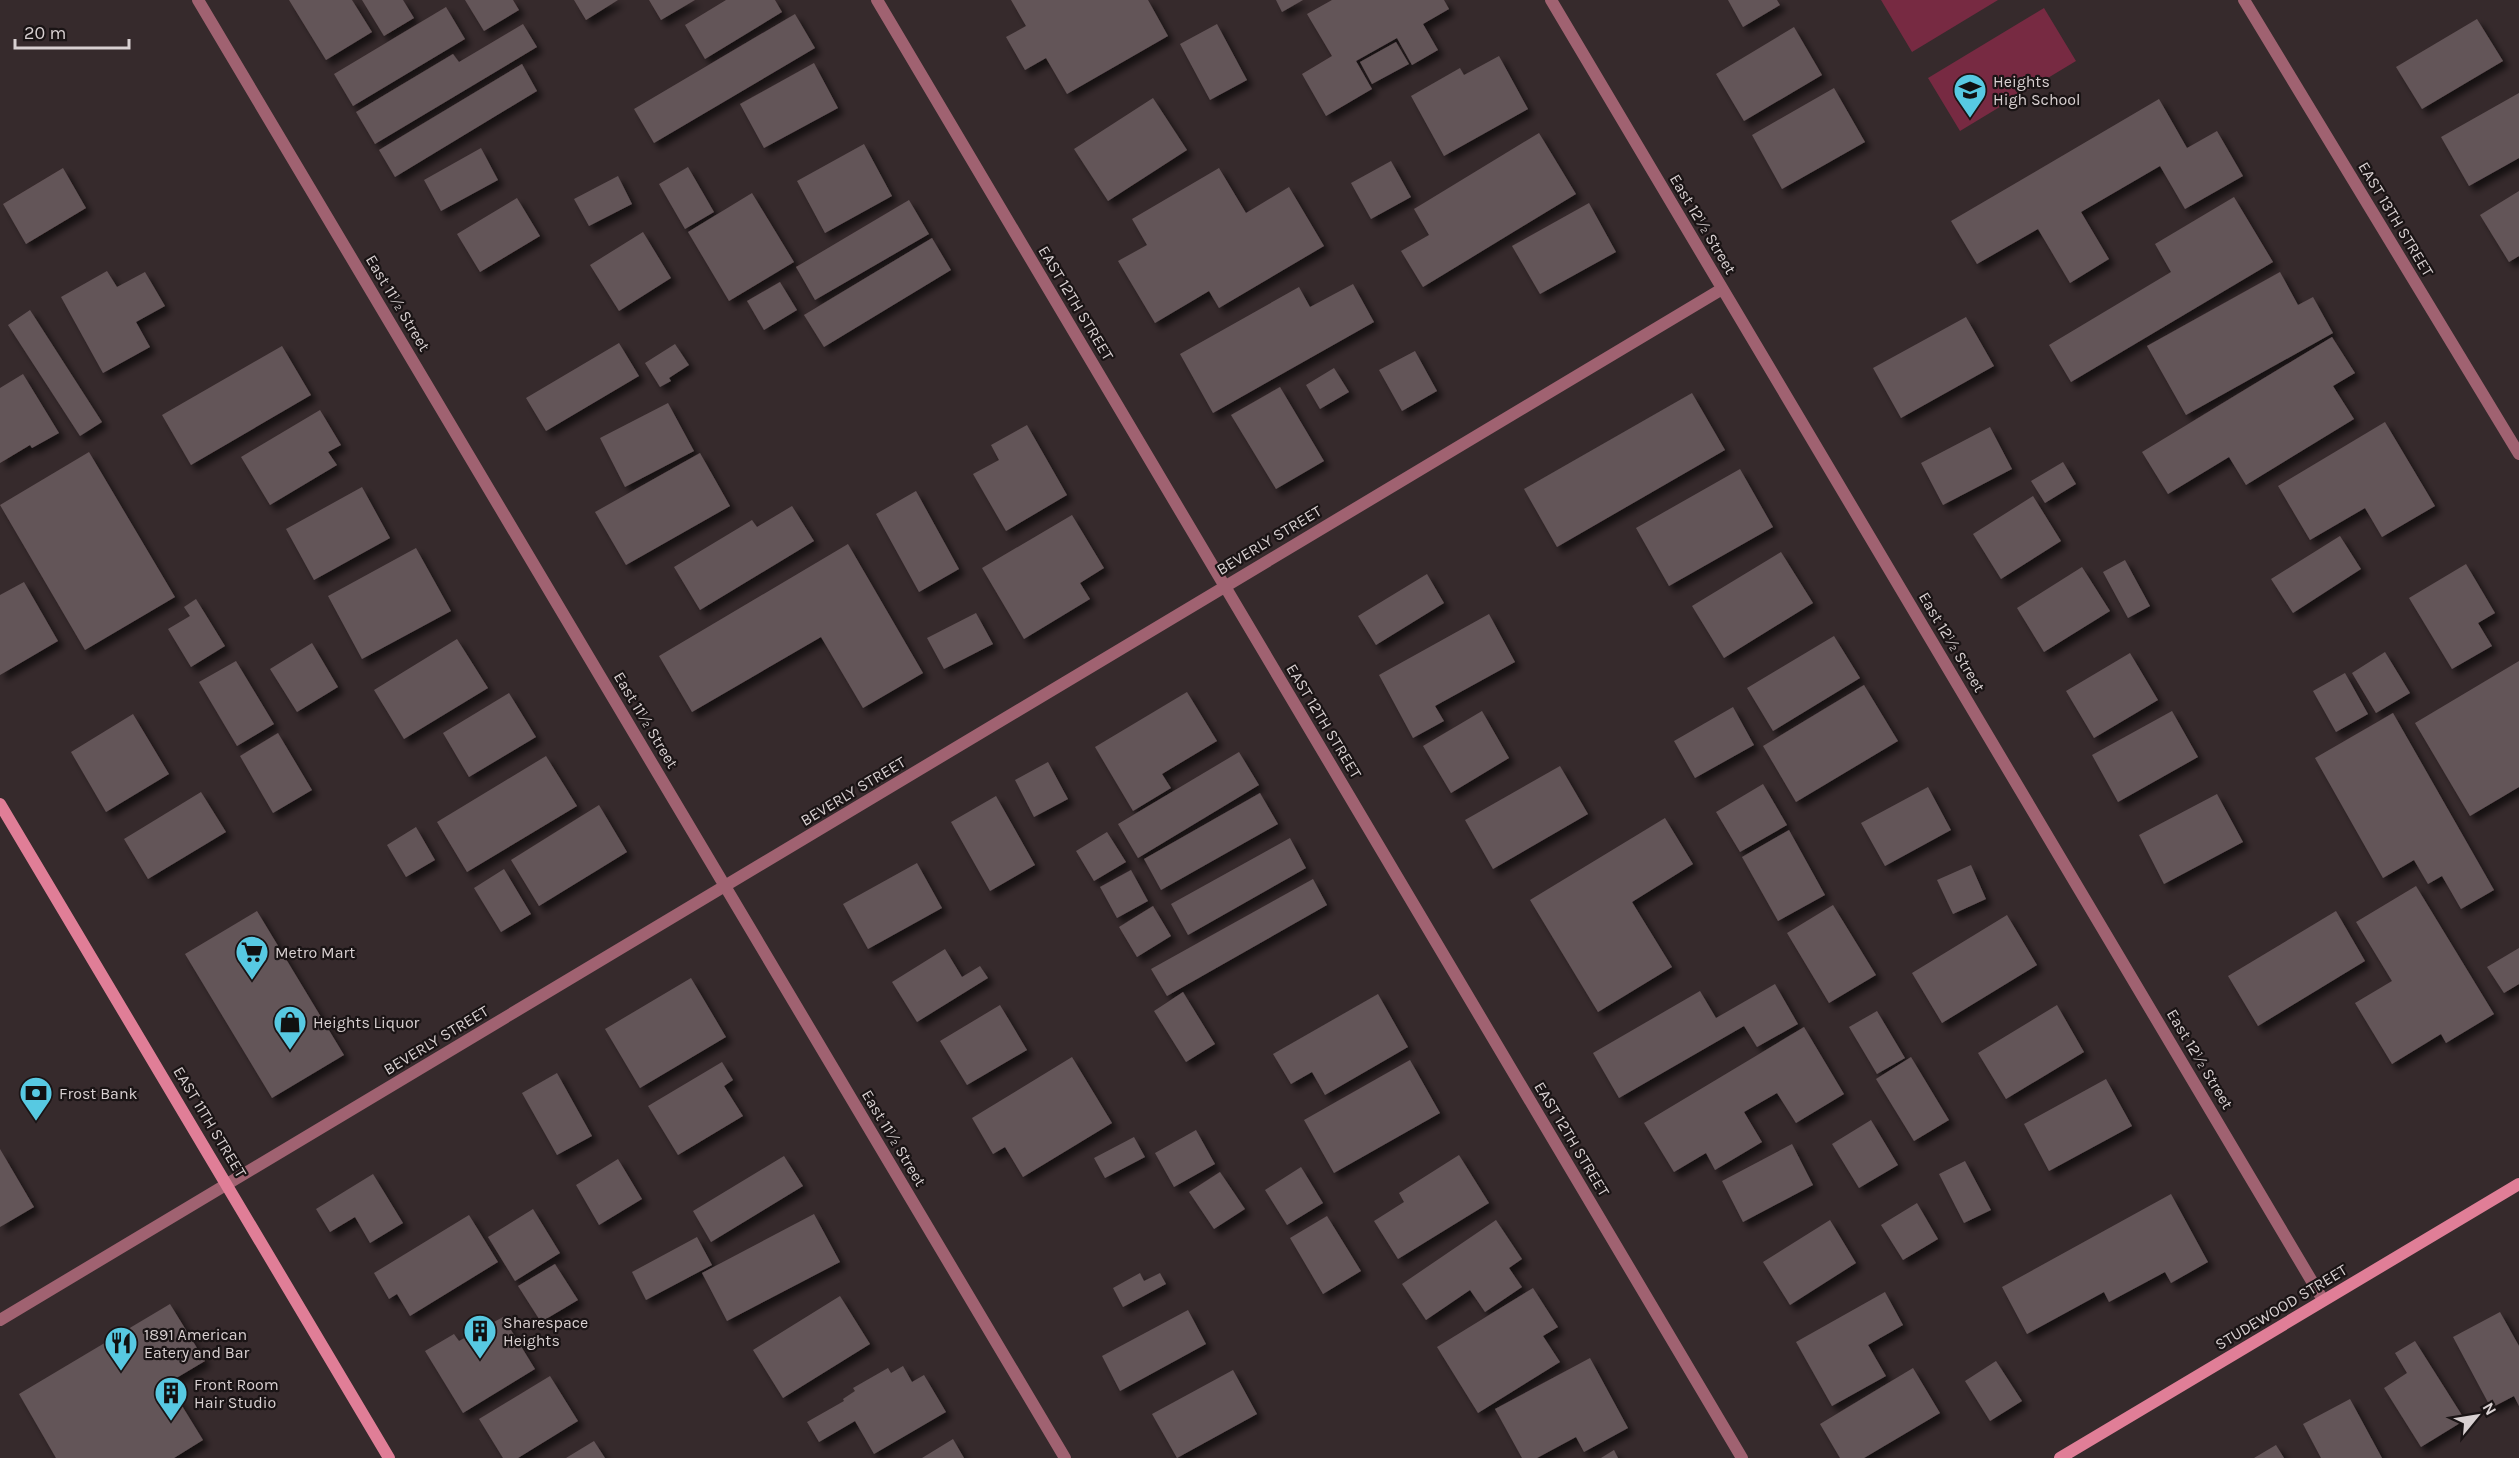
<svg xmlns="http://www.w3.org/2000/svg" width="2519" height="1458" font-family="Karla,sans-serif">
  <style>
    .green { fill: #772a42 }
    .building { fill: #645558; filter: url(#shadow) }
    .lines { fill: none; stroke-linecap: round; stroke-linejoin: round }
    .minor { stroke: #a06271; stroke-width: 12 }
    .secondary { stroke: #e07e97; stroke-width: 12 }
    .labels { text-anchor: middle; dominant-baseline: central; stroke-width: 4.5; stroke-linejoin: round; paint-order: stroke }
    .poi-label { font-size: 16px; fill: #d8d0d1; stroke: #1a1415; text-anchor: start }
    .street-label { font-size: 16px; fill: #d8d0d1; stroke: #1a1415 }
  </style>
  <defs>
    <filter id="shadow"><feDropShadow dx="5.5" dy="5.5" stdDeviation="3" flood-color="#0009"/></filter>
  </defs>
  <rect width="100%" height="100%" fill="#362a2c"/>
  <!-- green -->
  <path class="green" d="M1881,0H1998L1912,52Z
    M2044,8L2076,61L1960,131L1928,78Z"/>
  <!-- building -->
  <path class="building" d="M289,0H352L372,32L326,60Z
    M362,0H403L414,18L384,36Z
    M465,0H513L519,10L484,31Z
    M574,0H618L586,20Z
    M649,0H695L661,20Z
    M726,0H775L782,12L705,59L685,25Z
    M1011,0H1148L1168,36L1067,94L1046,58L1025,70L1006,37L1026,26Z
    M1276,0H1303L1282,12Z
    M1332,0H1444L1449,9L1423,24L1438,50L1412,65L1397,38L1356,61L1372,89L1326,116L1302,74L1332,56L1307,14Z
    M1728,0H1777L1780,5L1743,27Z
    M446,7L465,39L353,106L334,74Z
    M795,14L815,48L654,143L634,109Z
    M2477,19L2503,61L2422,109L2396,67Z
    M523,24L537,47L375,144L356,112L453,54L459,62Z
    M1217,24L1247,80L1210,100L1180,44Z
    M1794,27L1822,75L1744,121L1716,74Z
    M1396,42L1409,64L1372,84L1360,62Z
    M1499,56L1528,109L1444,156L1411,96L1460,68L1464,75Z
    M814,63L838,108L764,148L740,104Z
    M522,64L537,91L395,177L379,150Z
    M1834,88L1865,142L1782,189L1752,135Z
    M2519,93V158L2469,186L2441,137Z
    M1153,98L1187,150L1108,201L1074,149Z
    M2159,99L2187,148L2217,131L2243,176L2185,209L2160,166L2081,212L2109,259L2070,283L2038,229L1977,264L1951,221Z
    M1539,133L1576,194L1423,287L1401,251L1429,235L1414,209Z
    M864,144L892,196L825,233L797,181Z
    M481,148L498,180L441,211L424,180Z
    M1391,161L1411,197L1371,219L1351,183Z
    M688,167L714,212L685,229L659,184Z
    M63,168L86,208L26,244L3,204Z
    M1219,168L1246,213L1289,187L1324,246L1219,308L1209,291L1155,323L1118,261L1147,245L1132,219Z
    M618,176L632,204L589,226L574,199Z
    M2519,191V256L2509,262L2480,215Z
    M752,193L794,262L729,301L688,232Z
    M2234,197L2273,262L2071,382L2049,345L2171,272L2155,244Z
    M517,198L540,236L480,272L457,234Z
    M909,200L929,234L815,300L796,267Z
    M1589,203L1616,252L1540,294L1512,246Z
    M643,232L671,278L619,311L590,265Z
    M932,238L951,270L824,347L804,315Z
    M107,271L117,287L145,272L165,306L136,322L150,347L103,373L61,297Z
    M2280,272L2298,305L2313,297L2333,333L2186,415L2147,346Z
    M780,282L797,310L764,330L747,301Z
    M1353,284L1374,322L1213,413L1180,354L1299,287L1310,307Z
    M30,310L102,422L80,436L8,325Z
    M1966,317L1994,366L1901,418L1873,368Z
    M2332,337L2355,373L2333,386L2354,419L2246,485L2229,457L2168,494L2142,452Z
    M619,343L639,376L546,431L526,398Z
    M675,344L689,365L669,378L671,381L660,387L645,363Z
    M282,346L311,395L191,465L162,415Z
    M1415,351L1437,391L1402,411L1379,370Z
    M1334,368L1349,392L1320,409L1306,385Z
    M23,374L59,433L32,448L30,445L0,463V388Z
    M1280,387L1324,461L1276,489L1231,415Z
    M1692,393L1725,450L1557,547L1524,489Z
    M668,403L694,451L625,487L600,438Z
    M320,410L341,445L328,452L337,465L270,505L241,457Z
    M2385,422L2435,506L2382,537L2365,508L2310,540L2278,486Z
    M1027,425L1067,495L1006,531L973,474L999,460L991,445Z
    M1990,427L2012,469L1943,505L1921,463Z
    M89,452L175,597L85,650L0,505Z
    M700,453L730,506L626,565L595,512Z
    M2063,462L2076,484L2045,503L2031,481Z
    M1740,469L1773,527L1669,586L1636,528Z
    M362,487L390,538L314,580L286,529Z
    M916,491L959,569L919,592L876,514Z
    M2033,496L2061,541L2001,579L1973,534Z
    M792,506L814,541L700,610L674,567L752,520L757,527Z
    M1072,515L1104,568L1080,583L1090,599L1024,639L982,568Z
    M2340,536L2361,569L2293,613L2271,579Z
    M848,544L923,673L863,708L821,637L692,712L659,656Z
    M416,548L451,611L362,659L328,596Z
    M1781,552L1813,603L1724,658L1692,606Z
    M2125,560L2150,606L2128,618L2103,572Z
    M2466,564L2495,613L2478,623L2492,646L2452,669L2409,598Z
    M2082,567L2110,611L2044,652L2017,608Z
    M1427,574L1444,603L1376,645L1358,616Z
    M24,582L58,641L0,675V595Z
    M196,599L225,646L191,667L168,629L190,616L184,607Z
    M976,613L993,644L944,669L927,638Z
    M1489,614L1515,662L1435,706L1444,721L1413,738L1379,675Z
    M1834,636L1860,678L1773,731L1747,688Z
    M457,639L488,688L404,739L374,690Z
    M312,643L338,687L297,712L270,669Z
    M2385,652L2410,693L2376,713L2352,673Z
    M2130,653L2158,700L2094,738L2066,691Z
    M236,661L274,724L237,746L199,682Z
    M2519,661V787L2470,816L2415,723Z
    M2345,673L2368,714L2336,732L2313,691Z
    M1864,685L1898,741L1796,802L1763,746Z
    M1187,692L1217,741L1162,774L1171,788L1133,811L1095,747Z
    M509,693L536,737L469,777L443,733Z
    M1733,707L1754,745L1695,778L1674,741Z
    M1482,711L1509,758L1451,793L1423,746Z
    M2172,711L2198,757L2118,802L2092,755Z
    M2393,713L2494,890L2461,909L2442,876L2428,884L2414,860L2383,878L2315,758Z
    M133,714L169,774L106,812L71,752Z
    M278,733L312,790L273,813L240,756Z
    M1239,752L1259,785L1138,858L1118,824Z
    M546,756L577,806L467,872L437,822Z
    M1048,762L1068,799L1034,817L1015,780Z
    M1560,766L1588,814L1493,869L1465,820Z
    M1763,784L1787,825L1740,852L1716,812Z
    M1928,787L1951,830L1885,866L1861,823Z
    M201,792L226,832L148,879L124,839Z
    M1260,793L1278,824L1161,890L1144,859Z
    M2217,794L2243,842L2164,884L2139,835Z
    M996,796L1035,865L990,891L951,822Z
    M599,805L627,852L539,906L511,860Z
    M1665,818L1693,864L1632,902L1672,967L1598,1012L1530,900Z
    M416,827L435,860L406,877L387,845Z
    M1789,830L1825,895L1778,921L1742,857Z
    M1107,832L1126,862L1094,881L1076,851Z
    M1290,838L1306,868L1188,935L1171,904Z
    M917,863L942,908L868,949L843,904Z
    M1971,865L1986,899L1953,914L1937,880Z
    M504,869L531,914L501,932L474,888Z
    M1131,870L1148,901L1117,918L1100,887Z
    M1313,879L1327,905L1167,996L1151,969Z
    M2416,886L2494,1014L2446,1043L2441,1034L2392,1064L2355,1003L2392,981L2356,922Z
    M1833,905L1876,975L1829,1003L1787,933Z
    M1153,906L1171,936L1137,957L1119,927Z
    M257,911L344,1055L272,1098L185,954Z
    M2336,911L2365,961L2258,1026L2228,976Z
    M2007,915L2037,965L1942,1023L1912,973Z
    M2519,948V984L2504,993L2487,967Z
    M945,949L962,977L980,966L988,978L917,1022L892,982Z
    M691,978L726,1037L640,1088L605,1029Z
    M1775,984L1798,1024L1757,1047L1744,1026L1619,1098L1593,1053L1700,991L1716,1018Z
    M1183,992L1215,1044L1186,1062L1154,1011Z
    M1378,994L1408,1047L1325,1095L1312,1072L1291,1084L1273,1054Z
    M1000,1005L1027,1050L967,1085L940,1041Z
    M2057,1005L2084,1052L2006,1099L1978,1053Z
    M1877,1011L1905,1058L1877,1074L1849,1027Z
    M1804,1027L1844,1094L1796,1123L1777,1093L1744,1112L1762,1142L1715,1170L1706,1153L1674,1172L1644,1123Z
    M1072,1057L1112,1123L1023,1177L1005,1147L993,1154L972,1118Z
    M1911,1057L1949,1120L1914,1141L1876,1079Z
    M1410,1060L1440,1113L1334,1173L1304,1120Z
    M722,1062L733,1080L724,1086L743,1116L678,1155L648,1106Z
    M557,1073L592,1136L557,1155L522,1093Z
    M2106,1079L2132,1126L2049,1171L2024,1124Z
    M1871,1120L1898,1165L1859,1188L1832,1144Z
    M1196,1130L1215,1164L1174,1187L1155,1153Z
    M1134,1137L1145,1157L1105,1178L1094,1158Z
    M1792,1144L1813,1185L1743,1222L1722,1181Z
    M0,1149L34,1207L0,1227Z
    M1459,1155L1489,1203L1398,1259L1374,1221L1404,1202L1399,1193Z
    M784,1156L803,1186L711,1242L693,1211Z
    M618,1159L642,1199L599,1225L576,1185Z
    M1965,1161L1991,1210L1964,1223L1939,1174Z
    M1301,1167L1323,1203L1287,1225L1265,1190Z
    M1220,1172L1245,1209L1214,1229L1189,1192Z
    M373,1174L403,1223L370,1243L355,1217L330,1232L316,1209Z
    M2171,1194L2208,1262L2171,1283L2165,1272L2109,1302L2104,1292L2027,1334L2002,1287Z
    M1917,1203L1938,1239L1903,1260L1881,1225Z
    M533,1209L560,1253L515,1281L488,1237Z
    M814,1214L840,1262L727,1321L702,1273Z
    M469,1215L498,1262L410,1316L397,1294L389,1299L374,1273Z
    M1327,1216L1361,1271L1323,1294L1290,1238Z
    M1496,1220L1522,1259L1509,1268L1522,1287L1485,1312L1470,1290L1426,1320L1402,1284Z
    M1830,1220L1856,1263L1790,1305L1763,1262Z
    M697,1237L712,1265L646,1300L632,1272Z
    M555,1264L578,1300L541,1322L518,1286Z
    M1140,1273L1144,1281L1160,1273L1166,1284L1123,1307L1113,1288Z
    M1533,1288L1558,1327L1543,1336L1560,1362L1478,1413L1437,1347Z
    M1885,1292L1903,1325L1868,1345L1886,1376L1832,1406L1796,1342Z
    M840,1296L870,1344L783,1398L753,1350Z
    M170,1304L205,1361L168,1383L203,1440L174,1458H56L19,1394Z
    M1188,1310L1206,1344L1120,1391L1102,1356Z
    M2500,1312L2519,1346V1406L2514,1396L2491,1408L2453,1337Z
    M503,1317L535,1369L463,1413L425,1351L454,1334L459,1341Z
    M2415,1341L2465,1420L2421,1447L2384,1388L2407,1373L2395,1353Z
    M1590,1358L1628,1428L1584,1452L1576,1437L1537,1458H1522L1495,1409Z
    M1996,1361L2022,1401L1990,1421L1965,1381Z
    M903,1366L912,1382L924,1375L946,1412L874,1454L855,1421L819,1442L807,1422L844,1401L843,1399L855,1391L853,1388L888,1368L891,1373Z
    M1913,1368L1940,1413L1864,1458H1840L1820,1424Z
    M1233,1370L1257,1414L1177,1458L1152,1414Z
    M550,1376L578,1421L518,1458H503L479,1419Z
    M2350,1399L2382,1458H2321L2303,1424Z
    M953,1439L964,1458H922Z
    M594,1441L605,1458H566Z
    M2276,1445L2284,1458H2254Z
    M1614,1450L1618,1458H1601Z"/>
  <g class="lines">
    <!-- minor -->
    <path class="minor" d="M198,0L1065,1458
      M877,0L1742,1458
      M1551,0L2323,1300
      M2244,0L2519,454
      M0,1320L1722,289"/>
    <!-- secondary -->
    <path class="secondary" d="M0,804L389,1458
      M2060,1458L2519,1184"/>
  </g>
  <!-- icons -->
  <defs>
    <g id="school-pin" transform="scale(1.725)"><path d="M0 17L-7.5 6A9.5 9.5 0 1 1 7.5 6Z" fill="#57c9e2" stroke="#1a1415"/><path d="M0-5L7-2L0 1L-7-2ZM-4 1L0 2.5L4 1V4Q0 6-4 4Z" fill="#111"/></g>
    <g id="supermarket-pin" transform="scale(1.725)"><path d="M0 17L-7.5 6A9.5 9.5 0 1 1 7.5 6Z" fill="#57c9e2" stroke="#1a1415"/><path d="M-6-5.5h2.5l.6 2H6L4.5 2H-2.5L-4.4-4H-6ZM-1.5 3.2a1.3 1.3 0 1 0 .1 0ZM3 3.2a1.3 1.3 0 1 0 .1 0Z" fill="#111"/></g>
    <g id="shop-pin" transform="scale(1.725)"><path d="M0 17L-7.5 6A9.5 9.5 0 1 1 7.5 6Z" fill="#57c9e2" stroke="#1a1415"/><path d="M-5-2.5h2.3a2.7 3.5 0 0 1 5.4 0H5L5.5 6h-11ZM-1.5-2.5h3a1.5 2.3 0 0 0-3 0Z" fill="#111"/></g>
    <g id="bank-pin" transform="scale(1.725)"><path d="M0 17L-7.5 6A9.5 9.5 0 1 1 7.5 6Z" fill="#57c9e2" stroke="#1a1415"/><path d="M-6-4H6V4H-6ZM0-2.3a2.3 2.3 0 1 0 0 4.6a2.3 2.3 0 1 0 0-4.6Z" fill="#111"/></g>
    <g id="building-pin" transform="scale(1.725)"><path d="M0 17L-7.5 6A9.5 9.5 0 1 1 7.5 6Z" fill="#57c9e2" stroke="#1a1415"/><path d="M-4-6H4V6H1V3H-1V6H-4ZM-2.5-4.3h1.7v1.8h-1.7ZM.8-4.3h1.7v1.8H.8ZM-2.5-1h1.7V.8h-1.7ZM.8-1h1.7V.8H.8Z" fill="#111"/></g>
    <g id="restaurant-pin" transform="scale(1.725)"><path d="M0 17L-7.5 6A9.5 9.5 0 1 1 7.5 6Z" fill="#57c9e2" stroke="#1a1415"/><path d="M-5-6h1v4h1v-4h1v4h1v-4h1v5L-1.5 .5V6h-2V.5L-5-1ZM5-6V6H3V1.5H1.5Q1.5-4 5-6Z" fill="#111"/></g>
  </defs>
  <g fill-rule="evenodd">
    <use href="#school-pin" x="1970" y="90"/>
    <use href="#supermarket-pin" x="252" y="952"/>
    <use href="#shop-pin" x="290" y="1022"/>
    <use href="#bank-pin" x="36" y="1093"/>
    <use href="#building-pin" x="480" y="1331"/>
    <use href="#restaurant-pin" x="121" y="1343"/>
    <use href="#building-pin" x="171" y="1393"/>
  </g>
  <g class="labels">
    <!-- poi labels -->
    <g class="poi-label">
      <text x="1993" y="81">Heights<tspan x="1993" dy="18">High School</tspan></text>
      <text x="275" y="952">Metro Mart</text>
      <text x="313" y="1022">Heights Liquor</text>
      <text x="59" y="1093">Frost Bank</text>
      <text x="503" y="1322">Sharespace<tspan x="503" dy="18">Heights</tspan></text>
      <text x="144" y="1334">1891 American<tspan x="144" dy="18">Eatery and Bar</tspan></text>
      <text x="194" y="1384">Front Room<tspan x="194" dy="18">Hair Studio</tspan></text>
    </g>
    <!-- street labels -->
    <g class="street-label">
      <text transform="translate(2396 219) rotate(59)">EAST 13TH STREET</text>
      <text transform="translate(1703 224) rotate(59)">East 12½ Street</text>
      <text transform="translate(398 303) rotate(59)">East 11½ Street</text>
      <text transform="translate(1076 303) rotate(59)">EAST 12TH STREET</text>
      <text transform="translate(1269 540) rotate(-31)">BEVERLY STREET</text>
      <text transform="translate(1952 642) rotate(59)">East 12½ Street</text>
      <text transform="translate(646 720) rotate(59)">East 11½ Street</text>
      <text transform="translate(1324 721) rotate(59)">EAST 12TH STREET</text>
      <text transform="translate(853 791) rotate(-31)">BEVERLY STREET</text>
      <text transform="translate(436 1040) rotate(-31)">BEVERLY STREET</text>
      <text transform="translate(2200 1059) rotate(59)">East 12½ Street</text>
      <text transform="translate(210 1122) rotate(59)">EAST 11TH STREET</text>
      <text transform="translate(894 1138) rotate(59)">East 11½ Street</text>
      <text transform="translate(1572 1139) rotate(59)">EAST 12TH STREET</text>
      <text transform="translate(2281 1307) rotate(-31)">STUDEWOOD STREET</text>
    </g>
  </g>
  <!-- north arrow -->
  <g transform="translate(2477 1416) rotate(60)" stroke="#1a1415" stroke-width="4.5" paint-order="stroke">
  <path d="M0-4.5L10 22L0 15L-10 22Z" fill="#d8d0d1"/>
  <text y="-9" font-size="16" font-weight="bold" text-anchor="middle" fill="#d8d0d1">N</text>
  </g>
  <!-- scale -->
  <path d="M15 39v9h114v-9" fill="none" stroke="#d8d0d1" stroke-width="3"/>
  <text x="24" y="39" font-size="18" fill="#d8d0d1" stroke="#1a1415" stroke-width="4.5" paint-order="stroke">20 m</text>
</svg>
